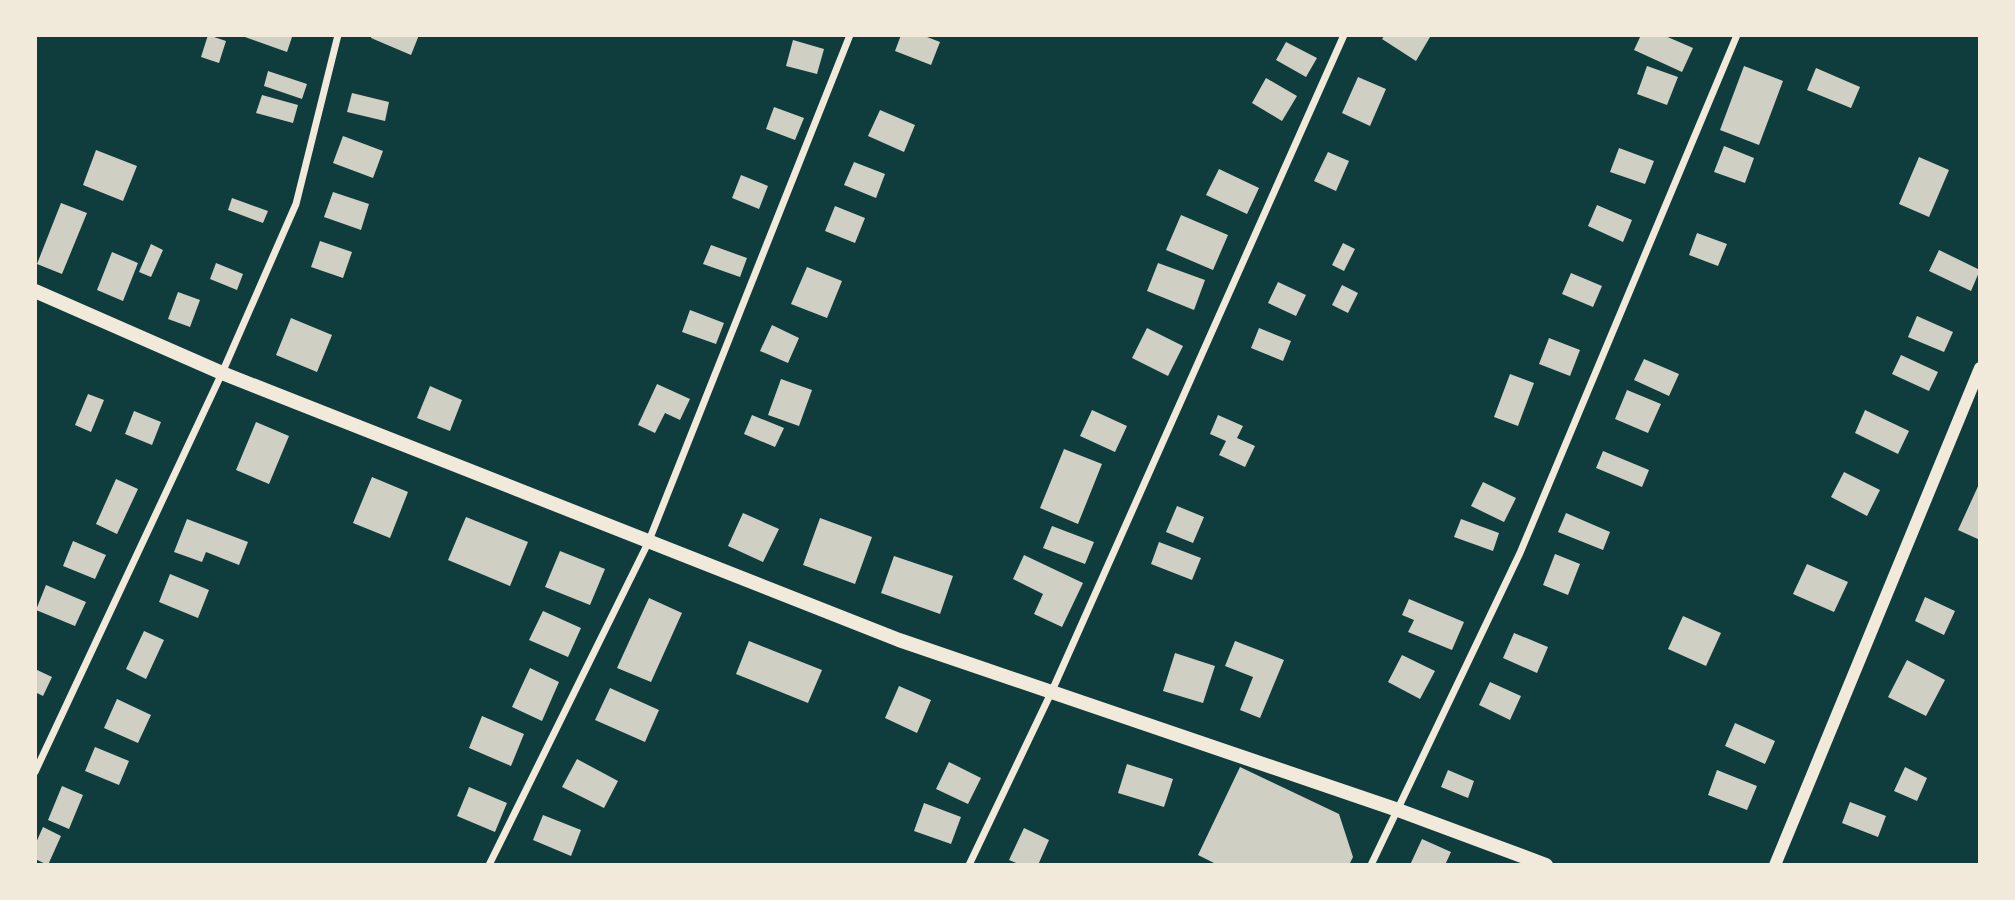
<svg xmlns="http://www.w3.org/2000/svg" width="2015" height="900" font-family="'Fira Sans',sans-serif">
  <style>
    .building { fill: #cfcfc3 }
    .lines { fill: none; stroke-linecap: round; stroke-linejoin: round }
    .minor { stroke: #f1e9da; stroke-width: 7 }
    .tertiary { stroke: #f1e9da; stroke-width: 12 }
    .secondary { stroke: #f1e9da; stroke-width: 14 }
  </style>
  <rect width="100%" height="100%" fill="#0f3d3e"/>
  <!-- building -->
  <path class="building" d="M208,35L226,41L219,63L201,57Z
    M245,35H285L292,37L287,52L245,37Z
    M372,35H419L411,55L371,38Z
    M901,35H922L940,42L931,65L895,51Z
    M1385,35H1426L1430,37L1416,61L1382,39Z
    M1641,35H1663L1693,48L1682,72L1634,50Z
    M793,40L824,49L817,74L786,66Z
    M1286,42L1317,58L1306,77L1276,60Z
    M1647,66L1678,77L1667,105L1637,94Z
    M1744,66L1783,81L1759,145L1720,130Z
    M1816,68L1860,87L1851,108L1807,90Z
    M268,71L307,84L302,99L264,86Z
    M1358,77L1386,89L1370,126L1342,113Z
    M1266,78L1297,96L1282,121L1252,103Z
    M352,93L389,102L385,121L347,112Z
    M262,95L298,105L293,123L256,113Z
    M774,107L804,118L795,140L766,129Z
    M880,110L915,125L904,152L868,136Z
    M343,136L383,151L373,178L333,163Z
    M1724,146L1754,158L1745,183L1714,172Z
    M1619,148L1654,161L1645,184L1610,172Z
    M96,150L137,166L123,201L83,185Z
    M1328,152L1349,161L1336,191L1314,181Z
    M1919,157L1949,170L1929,217L1899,204Z
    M854,162L885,174L876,198L844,185Z
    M1219,169L1259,188L1247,214L1206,195Z
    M741,175L768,186L759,209L732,198Z
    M333,192L369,204L361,230L324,217Z
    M232,198L268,211L263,223L228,210Z
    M61,203L87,213L62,274L37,264Z
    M1597,205L1632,220L1623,242L1588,226Z
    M835,206L865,218L855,243L825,231Z
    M1181,215L1228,235L1213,270L1166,250Z
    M1697,233L1727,244L1718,266L1689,255Z
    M320,241L352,252L343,278L311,267Z
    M1343,243L1355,249L1344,271L1332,265Z
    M151,244L163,250L151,277L139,272Z
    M711,245L747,258L740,277L703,264Z
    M1939,250L1980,270L1971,291L1929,271Z
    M112,252L138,263L123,301L97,290Z
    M216,263L243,274L237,290L210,279Z
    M1158,263L1205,280L1194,310L1147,291Z
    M807,267L842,281L827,318L791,304Z
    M1571,273L1602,286L1593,307L1562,294Z
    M1278,282L1306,295L1296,316L1268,303Z
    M1342,285L1358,293L1348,313L1332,305Z
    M178,292L200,300L190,327L168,319Z
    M690,310L724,323L716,344L682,332Z
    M1917,316L1953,332L1944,352L1908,337Z
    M291,318L332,335L317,372L276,355Z
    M772,325L799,338L788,363L760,351Z
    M1147,328L1183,346L1168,376L1132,358Z
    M1259,328L1291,341L1283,361L1251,348Z
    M1549,338L1580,350L1570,376L1539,364Z
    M1901,355L1938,372L1929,391L1892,374Z
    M1644,359L1679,374L1669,396L1634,380Z
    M1510,374L1534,383L1518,426L1494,417Z
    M781,379L812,390L799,426L768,415Z
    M657,384L690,399L680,420L665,413L655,433L638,425Z
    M430,386L462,400L450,431L417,418Z
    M1627,390L1661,404L1648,433L1615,419Z
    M88,394L104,400L91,432L75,425Z
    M1092,410L1127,426L1115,452L1080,436Z
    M1865,410L1909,431L1898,454L1855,433Z
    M134,411L161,422L152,445L125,434Z
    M752,415L784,428L775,447L744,434Z
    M1218,415L1243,426L1237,438L1255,446L1245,467L1219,455L1226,441L1210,434Z
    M256,422L289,436L269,484L236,470Z
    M1064,449L1102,464L1078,524L1040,508Z
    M1603,451L1649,470L1642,487L1596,468Z
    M1844,472L1880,490L1867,516L1831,497Z
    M372,477L408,492L390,538L353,523Z
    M116,479L138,489L117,534L96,524Z
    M1483,482L1516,498L1504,522L1471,506Z
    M1980,482V540L1958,530Z
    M1177,506L1204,517L1193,543L1166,532Z
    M743,513L779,529L763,562L728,546Z
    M1566,513L1610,532L1603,550L1558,532Z
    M466,517L528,542L510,586L448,560Z
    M820,518L872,537L855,584L803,565Z
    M187,519L248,542L239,565L206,552L202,562L174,552Z
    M1461,519L1499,533L1493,551L1454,537Z
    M1052,526L1094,542L1085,564L1043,548Z
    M73,541L106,555L95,579L63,566Z
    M1159,542L1201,558L1192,580L1151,564Z
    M560,551L605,569L590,605L545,587Z
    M1555,554L1580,564L1568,595L1543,585Z
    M1024,555L1083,583L1062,627L1034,614L1043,594L1013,579Z
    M894,556L953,576L940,614L881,593Z
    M1807,564L1848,582L1834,612L1793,594Z
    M170,574L209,590L198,618L159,602Z
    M46,585L86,602L75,626L36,610Z
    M1925,597L1955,611L1944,635L1915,621Z
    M649,598L682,613L651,682L617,668Z
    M1409,599L1464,622L1452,650L1408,632L1414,620L1402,615Z
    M543,611L581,628L568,657L529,640Z
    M1683,616L1721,633L1706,666L1668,649Z
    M144,631L164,640L146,679L126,669Z
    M1514,633L1548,647L1537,673L1503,658Z
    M749,641L822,670L808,703L736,674Z
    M1235,641L1284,660L1260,718L1240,710L1253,677L1225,666Z
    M1175,653L1215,666L1203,703L1163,691Z
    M1402,655L1435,671L1420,699L1388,682Z
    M1907,660L1945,680L1926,716L1888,697Z
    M530,668L559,682L542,721L512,707Z
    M35,669L52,677L43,696L35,692Z
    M1490,682L1521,696L1510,720L1479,705Z
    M899,686L931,700L917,733L885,718Z
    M610,688L659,710L645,742L595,720Z
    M117,699L151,715L138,743L104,728Z
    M482,716L524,734L511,766L469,748Z
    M1735,723L1775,741L1765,764L1725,746Z
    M95,747L129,761L119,785L85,771Z
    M577,759L618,781L604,808L562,787Z
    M949,762L981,778L968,804L936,789Z
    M1127,764L1173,779L1164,807L1118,793Z
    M1240,767L1339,814L1353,857L1349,865H1218L1198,855Z
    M1905,767L1927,778L1917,801L1894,791Z
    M1448,770L1474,781L1468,798L1441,787Z
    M1717,770L1757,786L1747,810L1708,795Z
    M62,786L83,795L69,829L48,820Z
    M469,787L507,803L495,832L457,816Z
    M1850,802L1886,816L1878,837L1842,823Z
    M924,803L961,817L951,844L914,831Z
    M543,815L581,830L571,856L533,840Z
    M43,827L61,836L48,865L35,859V845Z
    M1024,828L1049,840L1038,865H1021L1009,860Z
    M1422,839L1451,852L1445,865H1410Z"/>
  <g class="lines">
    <!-- minor -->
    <path class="minor" d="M35,772L222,373L296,204L338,35
      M489,865L648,543L850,35
      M969,865L1051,693L1344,35
      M1371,865L1520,553L1737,35"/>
    <!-- tertiary -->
    <path class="tertiary" d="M1775,865L1980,368"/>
    <!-- secondary -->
    <path class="secondary" d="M35,291L222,373L899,640L1398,810L1546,865"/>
  </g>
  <!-- border -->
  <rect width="2015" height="900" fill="none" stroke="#f1e9da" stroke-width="74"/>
</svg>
